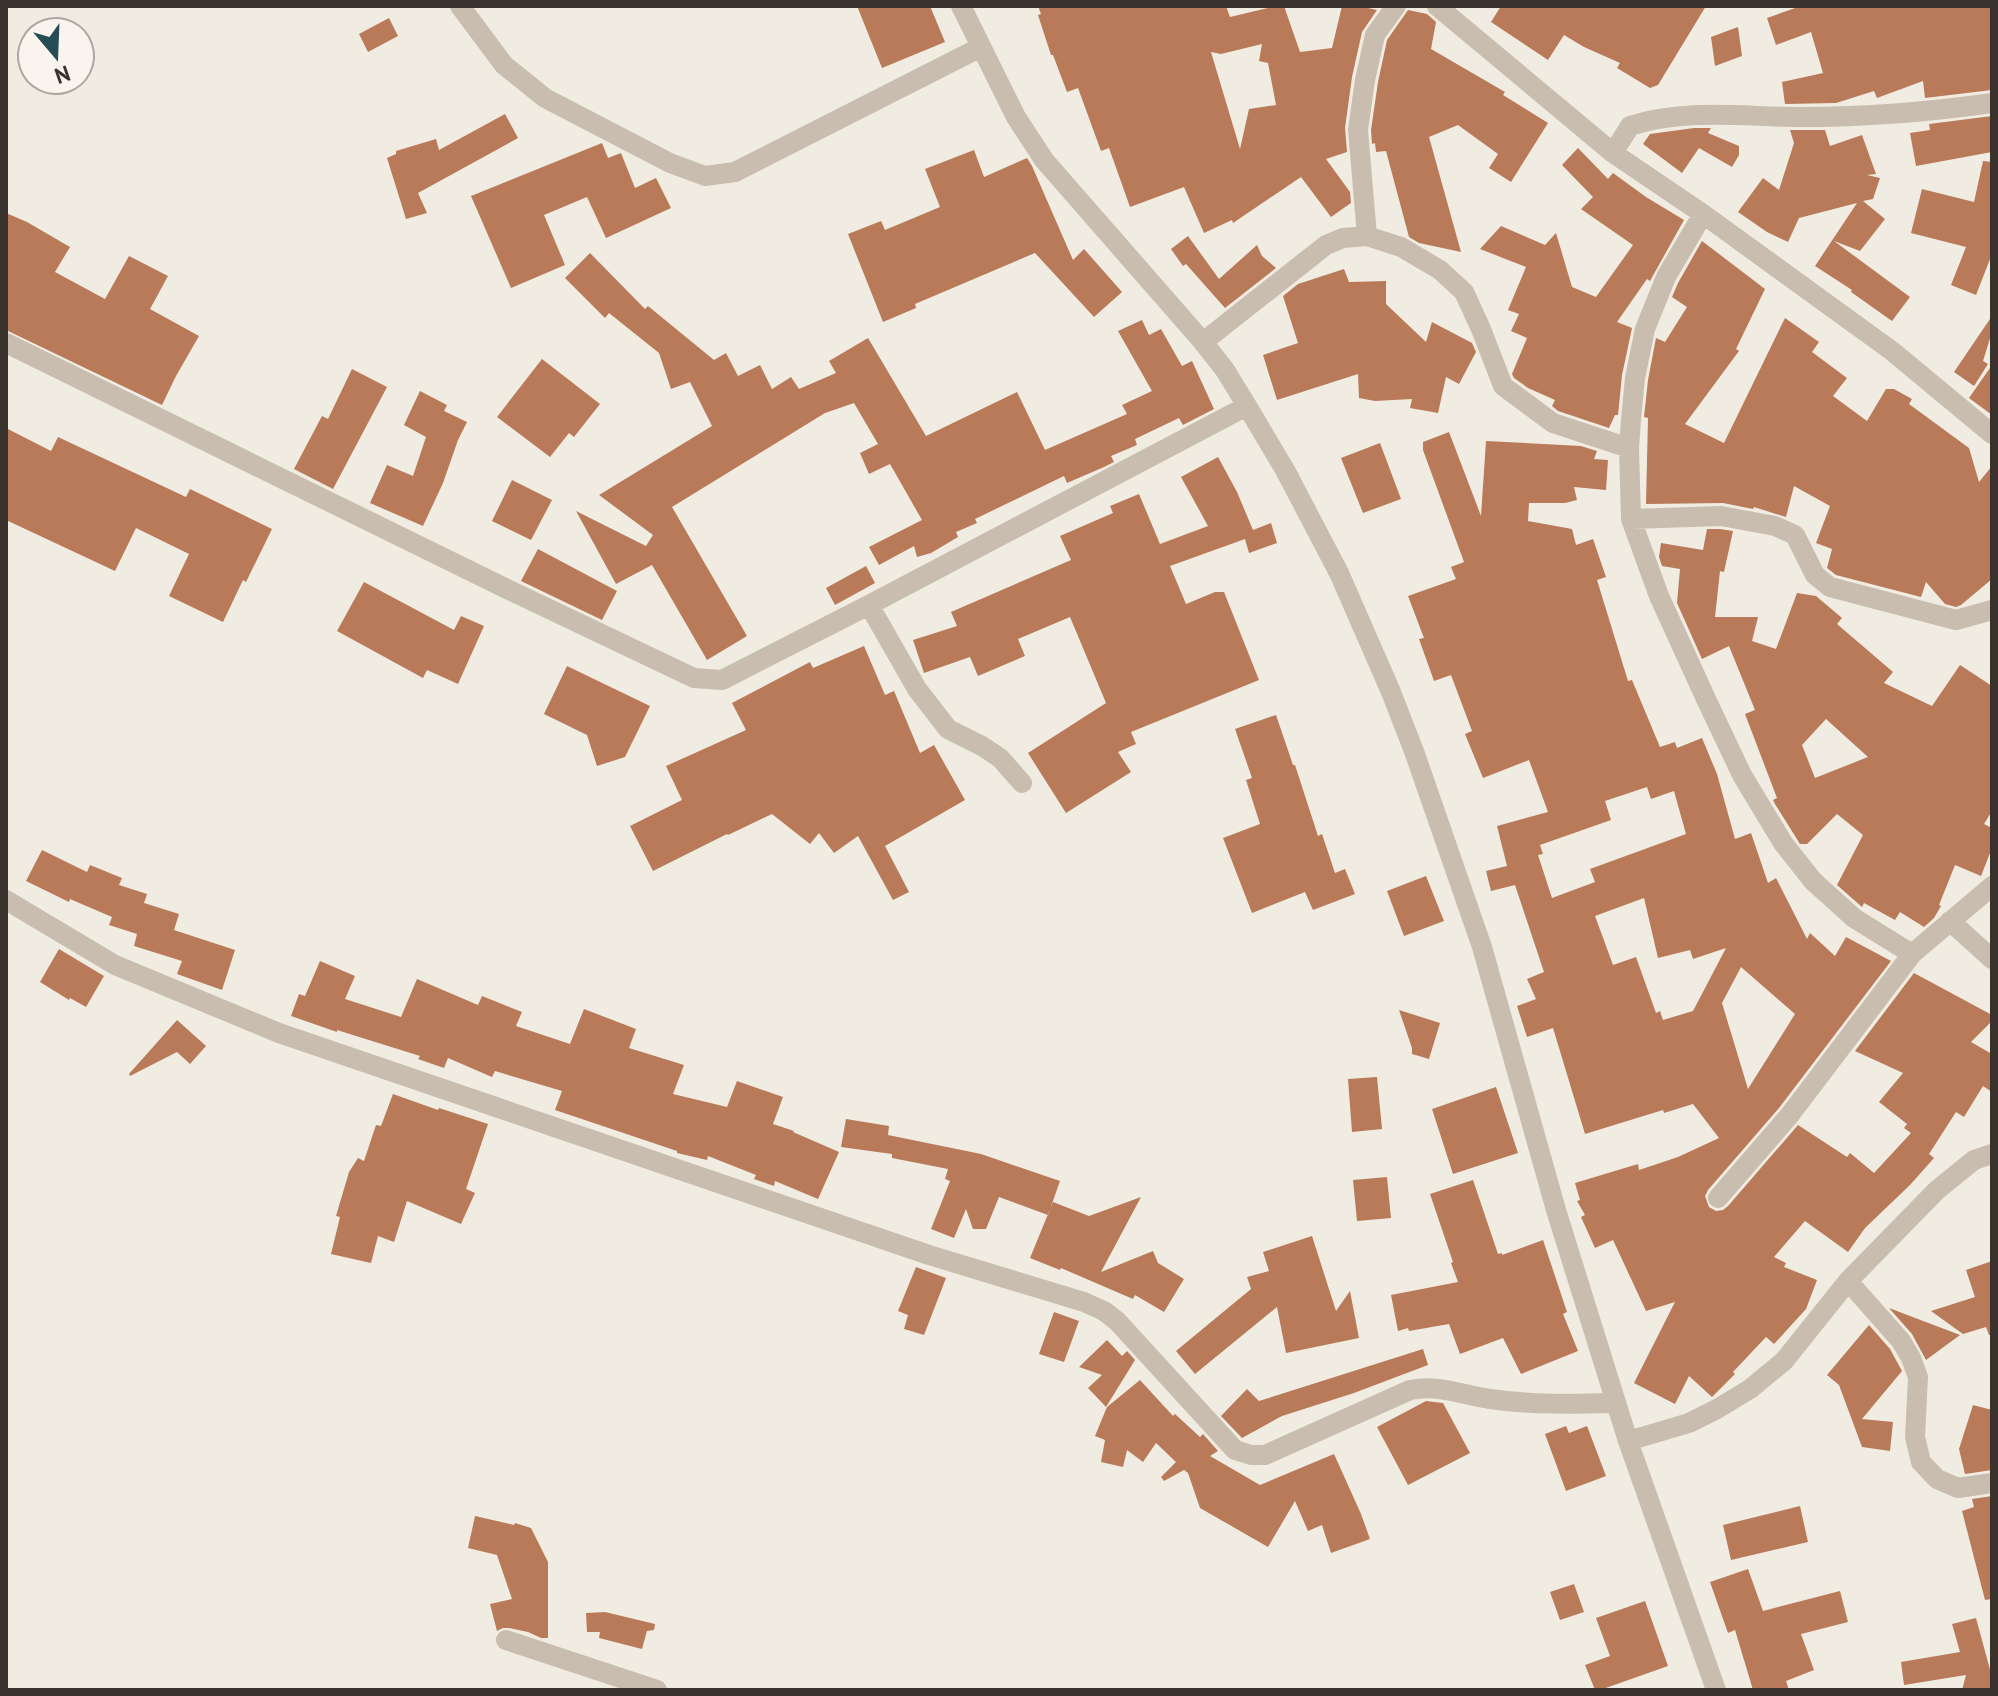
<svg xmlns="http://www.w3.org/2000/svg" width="1998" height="1696" font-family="'PT Sans',sans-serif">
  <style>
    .building { fill: #b87a59; fill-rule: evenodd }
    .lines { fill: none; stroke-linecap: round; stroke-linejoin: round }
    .minor { stroke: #c8bdaf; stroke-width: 20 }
  </style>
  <rect width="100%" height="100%" fill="#f1ece2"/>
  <!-- building -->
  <path class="building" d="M857,6H930L945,42L882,68Z
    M1038,6H1226L1230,17L1276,6H1284L1300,52L1332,48L1342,6H1359L1377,10L1362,32L1352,77L1345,128L1347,152L1326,159L1350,192L1351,203L1331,217L1301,177L1233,223L1232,220L1204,233L1184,187L1130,207L1109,148L1101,151L1078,88L1067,92L1053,55H1051L1038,15L1041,14ZM1262,44L1259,61L1268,63L1276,105L1249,109L1240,149L1211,52L1221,54Z
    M1501,6H1706L1658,85L1650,88L1617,68L1620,63L1584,47L1564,35L1548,60L1491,22Z
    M1801,6H1992V90L1925,98L1923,81L1877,98L1874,91L1836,103L1785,104L1782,82L1823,73L1811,32L1776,45L1767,18Z
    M1408,10L1427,14L1436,22L1431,49L1505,92L1503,95L1548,123L1511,182L1489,168L1498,154L1458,125L1429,137L1461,252L1419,243L1409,237L1386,151L1376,152L1375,143L1372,144L1371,130L1378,82L1387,40Z
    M389,18L398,36L368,52L359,34Z
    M1738,27L1742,56L1715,66L1711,37Z
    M505,114L518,138L418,193L427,213L406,219L387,158L396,154V151L436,139L439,150Z
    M1992,116V152L1916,166L1910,133L1930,130L1929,124Z
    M1694,128H1711L1708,133L1739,146V155L1732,167L1699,148L1682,173L1643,144L1650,134Z
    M1790,130H1825L1830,146L1862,135L1876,174L1867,175L1880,178L1873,199L1863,201L1885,219L1860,251L1834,241L1910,297L1892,321L1851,292L1852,290L1815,266L1857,203L1799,218L1788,242L1767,232L1738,212L1763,178L1779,190L1794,143Z
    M602,143L608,158L621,153L635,188L656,178L671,208L606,238L587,197L544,215L565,265L511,288L471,196Z
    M1578,148L1608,179L1613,173L1646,197L1684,220L1650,281L1647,279L1617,322L1632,328L1622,375L1618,415H1615L1609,428L1558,411L1552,406L1555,400L1528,388L1514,378L1512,374L1527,338L1511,331L1519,314L1508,310L1526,267L1480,249L1501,226L1545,245L1556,233L1572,287L1596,297L1633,245L1581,209L1593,197L1562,165Z
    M974,150L984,177L1027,158L1032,166L1073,260L1084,249L1122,292L1094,317L1035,253L915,304L916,308L883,322L848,234L881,221L885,230L940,207L925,169Z
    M1983,161L1992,162V254L1976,295L1951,285L1966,247L1911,233L1922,189L1974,202Z
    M6,213L27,222L70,247L55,272L105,299L129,256L168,276L150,309L199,336L176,376L162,405L6,330Z
    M1188,236L1219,279L1257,245L1262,256L1276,268L1225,308L1186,264L1183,266L1171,249Z
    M1702,241L1765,289L1736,349L1739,351L1685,424L1724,443L1785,318L1819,342L1812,352L1847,378L1833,396L1867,421L1886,389H1894L1912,399L1909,404L1969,448L1979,482L1992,466V579L1961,605L1956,607L1945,604L1926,582L1921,597L1836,575L1827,568L1832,549L1816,543L1830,506L1794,486L1786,517L1754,507L1753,509L1723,503L1646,504L1648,418L1644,417L1648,380L1656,338L1665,342L1687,307L1672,297L1678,283Z
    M590,253L645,309L648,306L714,360L726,353L738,376L760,365L772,389L791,377L799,389L836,373L829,361L868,338L926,436L1017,392L1045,450L1127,414L1122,405L1152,391L1118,331L1142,320L1149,335L1161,329L1182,366L1192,361L1214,409L1183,425L1179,418L1135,439L1137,445L1111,456L1114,462L1104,467L1067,483L1064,476L975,519L977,523L956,532L958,537L931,553L917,557L914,546L879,565L869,547L922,520L890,464L869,474L860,453L878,444L854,403L825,413L672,507L747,636L707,660L652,565L616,584L576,511L646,546L653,535L599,495L712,426L690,382L671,389L659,353L609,313L605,318L565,278Z
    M1344,269L1349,282L1386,281V304L1426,342L1432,322L1472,343L1476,352L1459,384L1446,377L1438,413L1410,408L1412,399L1375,401L1359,398L1358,374L1277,400L1263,355L1298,343L1283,296L1298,284Z
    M1992,316V332L1983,361L1988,364L1974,386L1954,372Z
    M542,359L600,404L574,437L569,433L550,457L497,417Z
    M1992,365V415L1969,398Z
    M352,369L387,387L333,489L294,469L322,416L328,419Z
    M420,391L447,405L444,411L467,422L458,440L443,483L423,526L370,503L387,465L413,476L426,437L404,425Z
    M6,428L51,451L58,437L186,497L190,489L272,529L246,582L243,580L223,622L169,596L189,554L136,528L115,571L6,520Z
    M1449,432L1481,516L1486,441L1581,446L1597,451L1594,459L1608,460L1606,490L1574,487L1577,500L1565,503H1529L1528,521L1572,529L1576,545L1593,539L1606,577L1597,580L1628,681L1632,680L1660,747L1675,742L1677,748L1702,738L1717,774L1735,839L1751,833L1768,883L1776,878L1807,939L1810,933L1835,956L1846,937L1891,961L1779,1108L1708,1190L1705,1196L1709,1207L1716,1211L1723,1210L1728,1206L1798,1125L1847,1157L1850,1153L1874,1173L1911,1133L1904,1128L1907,1124L1879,1102L1903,1073L1855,1051L1914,973L1992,1015V1021L1971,1042L1992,1054V1092L1983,1086L1964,1117L1956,1112L1929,1154L1934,1158L1910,1185L1865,1228L1848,1252L1805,1221L1774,1257L1786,1263L1784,1267L1817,1280L1806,1309L1774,1344L1766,1337L1733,1372L1735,1374L1712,1397L1689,1376L1675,1404L1634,1383L1675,1302L1646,1311L1613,1240L1595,1248L1581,1217L1585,1215L1577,1201L1580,1200L1575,1183L1638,1164L1639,1170L1678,1157L1719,1138L1693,1104L1664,1113L1663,1110L1585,1134L1553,1028L1527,1037L1517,1006L1536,999L1527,979L1544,972L1515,885L1491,891L1486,871L1507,866L1497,826L1548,812L1529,760L1483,778L1465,734L1472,731L1451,675L1434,681L1419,639L1424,638L1408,596L1456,579L1451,567L1464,562L1423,450V442ZM1647,787L1651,799L1674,791L1686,834L1590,869L1595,882L1552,898L1538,855L1543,854L1540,845L1611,820L1605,801ZM1644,898L1658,958L1690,950L1693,959L1726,948L1693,1011L1663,1020L1660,1011L1656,1013L1636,957L1613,965L1595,916ZM1741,967L1795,1014L1748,1089L1722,1003Z
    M1380,443L1401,499L1363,513L1341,458Z
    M1218,457L1237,492L1253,530L1271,523L1277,543L1249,553L1245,539L1170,566L1186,604L1215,592H1224L1259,680L1131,732L1136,744L1118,752L1131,772L1066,813L1028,753L1106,703L1070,617L1018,639L1025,656L978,676L970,657L924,673L913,640L957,626L951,612L1071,560L1060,536L1113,513L1110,506L1139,494L1160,544L1208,526L1181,477Z
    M512,480L552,500L531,540L492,521Z
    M1707,529H1720L1733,531L1724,572L1720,571L1715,617H1758L1752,641L1776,649L1797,593L1816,596L1842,618L1837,624L1893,672L1884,683L1932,706L1960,665L1992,686V811L1984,824L1992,828V848L1981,876L1955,865L1939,905L1941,906L1934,918L1924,927L1900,912L1895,920L1864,903L1862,907L1837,885L1863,835L1837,814L1807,844H1800L1775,804L1773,800L1777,798L1745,714L1755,710L1729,646L1702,659L1677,603L1680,569L1662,566L1659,557L1661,543L1703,550ZM1826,719L1868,757L1815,778L1802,745Z
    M538,549L617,591L602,620L521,581Z
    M866,566L875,583L835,605L826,588Z
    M364,582L454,630L461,616L484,626L458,684L427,670L423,678L337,631Z
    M864,646L885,695L894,691L920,753L934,745L965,800L885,846L909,892L893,900L858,836L834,853L819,833L810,844L772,814L728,835L727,834L653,871L630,826L682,800L666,766L746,730L732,703L810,662L813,668Z
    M567,666L650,706L625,757L597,766L587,735L544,714Z
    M1276,715L1293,765H1295L1318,836L1322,834L1335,873L1345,869L1355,894L1313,910L1305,892L1252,913L1223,838L1260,824L1246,780L1252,778L1235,729Z
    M42,850L87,872L90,865L122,878L119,885L147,894L144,903L179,914L174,930L235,950L222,990L177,974L182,961L134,946L137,934L109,925L112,917L70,899L69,902L26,881Z
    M1426,876L1444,921L1404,936L1387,891Z
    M59,949L104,976L86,1007L70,998L69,1000L40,982Z
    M320,961L355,976L345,999L401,1017L417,979L478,1005L482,996L522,1012L516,1026L570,1044L584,1009L636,1029L629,1048L684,1065L673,1094L727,1107L737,1081L783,1097L773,1124L794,1131L793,1132L839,1152L818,1199L775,1181L774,1186L754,1179L756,1175L708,1156L707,1160L677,1153V1151L555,1110L562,1091L495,1071L492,1077L448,1058L444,1068L418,1059L420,1056L337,1030V1032L291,1016L299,994L305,996Z
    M1399,1010L1440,1023L1429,1059L1412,1054V1048Z
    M177,1020L206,1046L190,1064L177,1052L130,1076L129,1074Z
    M1377,1077L1382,1129L1352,1132L1348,1079Z
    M1496,1087L1518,1153L1453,1174L1432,1109Z
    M393,1094L438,1110L439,1108L488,1124L466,1189L475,1193L461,1224L407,1201L394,1242L378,1236L371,1263L331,1254L340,1217L336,1216L349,1172L358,1158L364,1161L376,1125L381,1126Z
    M846,1119L889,1126L888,1135L981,1154L1060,1181L1048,1215L999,1197L986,1229H973L966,1209L954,1238L931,1229L950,1181L945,1179L948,1169L892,1158V1154L841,1147Z
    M1387,1177L1391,1218L1357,1221L1353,1180Z
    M1473,1180L1498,1254L1502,1253V1255L1543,1240L1567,1312L1563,1314L1578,1351L1521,1374L1503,1338L1460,1354L1449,1324L1409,1331L1408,1328L1398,1331L1391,1295L1458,1282L1451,1263L1453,1262L1430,1194Z
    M1141,1197L1101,1272L1153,1251L1158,1263L1184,1279L1164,1312L1135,1295L1133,1299L1061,1268L1060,1270L1030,1258L1053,1202L1089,1216Z
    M1312,1236L1336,1311L1350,1291L1359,1338L1286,1353L1277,1307L1195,1374L1176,1351L1251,1289L1247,1277L1269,1271L1263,1252Z
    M1992,1261V1335H1989L1986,1327L1963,1334L1931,1311L1975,1297L1966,1270Z
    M916,1267L946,1278L924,1335L904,1329L908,1315L898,1311Z
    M1889,1308L1960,1335L1926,1360L1912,1334Z
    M1054,1312L1079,1321L1064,1362L1039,1354Z
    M1869,1325L1890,1349L1902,1371L1862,1419L1893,1422L1890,1451L1862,1447L1839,1385L1827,1375Z
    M1107,1340L1122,1356L1127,1351L1135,1360L1106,1407L1088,1388L1102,1375L1079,1367Z
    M1423,1349L1428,1365L1354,1393L1282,1416L1242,1438L1221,1416L1247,1389L1259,1401Z
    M1140,1380L1173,1416L1175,1414L1200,1437L1203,1434L1218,1451L1210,1456L1260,1485L1334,1454L1361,1514L1370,1539L1331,1553L1322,1525L1308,1531L1295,1501L1268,1547L1200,1508L1188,1473L1184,1470L1164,1481L1161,1477L1176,1462L1156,1443L1143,1462L1127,1450L1123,1467L1101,1462L1105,1440L1095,1436L1107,1407Z
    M1426,1401L1443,1403L1470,1453L1408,1485L1377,1427Z
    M1973,1405L1992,1410V1470L1965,1474L1959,1449Z
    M1566,1426L1569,1433L1587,1426L1606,1476L1566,1491L1545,1434Z
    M1992,1496V1599L1985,1600L1962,1511L1974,1507L1972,1499Z
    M1800,1506L1808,1542L1731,1560L1723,1525Z
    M475,1516L514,1525L515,1523L531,1528L548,1562V1638H541L528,1632L509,1628H503L497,1631L490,1604L512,1599L497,1555L468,1548Z
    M1748,1569L1763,1611L1840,1591L1848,1622L1801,1634L1814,1670L1786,1681L1789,1690H1753L1735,1630L1728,1633L1710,1582Z
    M1574,1584L1584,1612L1560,1620L1550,1592Z
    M1645,1601L1668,1666L1600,1690H1595L1585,1665L1610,1656L1596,1618Z
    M605,1612L655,1624L654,1630L647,1631L642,1649L599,1638L600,1632H587L586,1613Z
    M1976,1618L1992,1677V1690H1962L1966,1675L1904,1685L1901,1662L1960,1652L1952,1624Z"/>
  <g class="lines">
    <!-- minor -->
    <path class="minor" d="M460,6L504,65L545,98L670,163L705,176L735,172L981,47
      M961,6L1016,117L1044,160L1203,342L1225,370L1247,406L1285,470L1339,573L1391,692L1415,754L1482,947L1556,1210L1628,1441L1716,1690
      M1437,6L1613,153L1703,214L1892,351L1992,434
      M1613,153L1630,126C1685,108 1744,117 1801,117C1865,117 1929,112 1992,103
      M1703,214L1666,277L1645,329L1635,378L1631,420L1629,448L1631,519L1659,596L1706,699L1742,775L1783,843L1813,881L1854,918L1912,954
      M1367,236L1358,130L1365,80L1375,35L1396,6
      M1203,342L1326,245L1343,238L1367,236L1401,247L1440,270L1464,292L1481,329L1503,386L1553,423L1629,448
      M6,343L509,590L694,678L722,680L869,605L1247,406
      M1631,519L1721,516L1775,526L1795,535L1815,575L1830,587L1956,620L1992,610
      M869,605L917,689L948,729L982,746L1000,758L1022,783
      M6,900L115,965L279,1033L929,1255L1084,1302L1104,1311L1117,1321L1235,1450L1251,1455H1265L1410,1390C1438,1384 1462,1395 1490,1399C1531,1405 1574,1404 1615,1403
      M1950,921L1992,959
      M1718,1198L1789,1116L1912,954L1992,886
      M1848,1281L1901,1341L1911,1358L1918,1377L1915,1437L1921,1462L1937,1479L1958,1488L1992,1483
      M1628,1441L1689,1423L1717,1409L1750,1389L1784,1361L1848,1281L1937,1190L1974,1160L1992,1154
      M506,1640L657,1690"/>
  </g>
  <!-- border -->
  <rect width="1998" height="1696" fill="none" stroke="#38312c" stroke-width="16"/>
  <!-- north arrow -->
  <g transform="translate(56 56) rotate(161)"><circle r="38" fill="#f9f5ee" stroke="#aca7a0" stroke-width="2"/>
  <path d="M0-6L14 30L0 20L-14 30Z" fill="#264d55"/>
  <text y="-12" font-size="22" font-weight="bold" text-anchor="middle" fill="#38312c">N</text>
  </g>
</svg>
